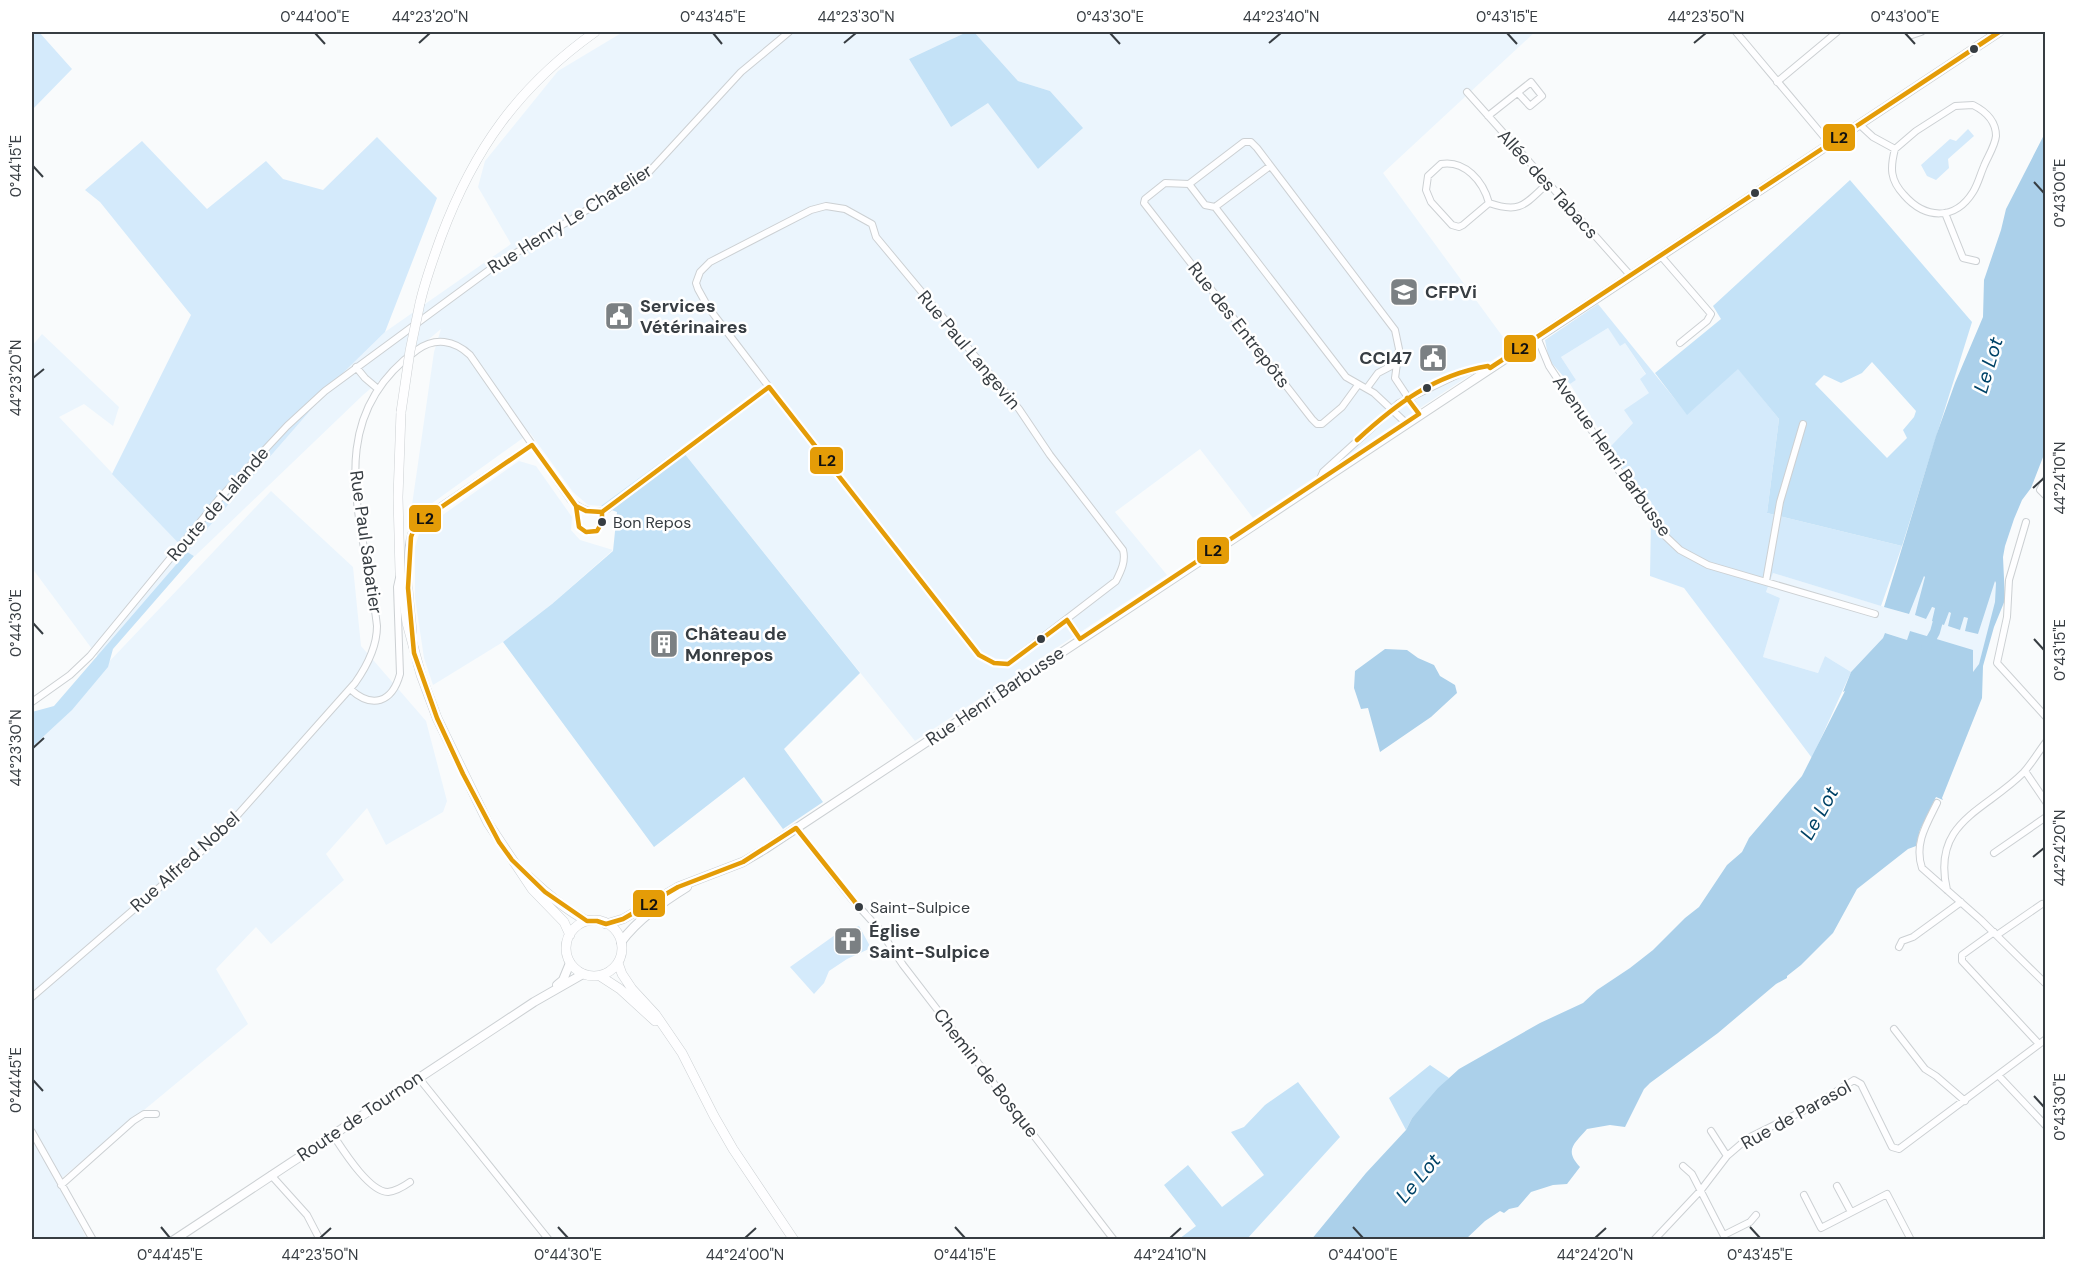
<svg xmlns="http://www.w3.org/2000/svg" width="2077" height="1271" font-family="'DM Sans',sans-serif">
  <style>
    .built { fill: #ebf5fd }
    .green { fill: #d4eafb }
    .forest { fill: #c4e2f7; fill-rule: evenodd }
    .water { fill: #abd0ea }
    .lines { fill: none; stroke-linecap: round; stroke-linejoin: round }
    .river { stroke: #abd0ea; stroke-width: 10 }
    .street-casing { stroke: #ccd0d3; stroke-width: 8 }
    .secondary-casing { stroke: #ccd0d3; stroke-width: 10 }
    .primary-casing { stroke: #ccd0d3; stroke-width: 10 }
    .street { stroke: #fefeff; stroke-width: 6 }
    .secondary { stroke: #fefeff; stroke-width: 8 }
    .primary { stroke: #fefeff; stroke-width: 9 }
    .primary-bridge-casing { stroke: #ccd0d3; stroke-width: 10; stroke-linecap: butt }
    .primary-bridge { stroke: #fefeff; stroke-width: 9 }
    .bus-1-casing { stroke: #fff; stroke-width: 9 }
    .bus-1 { stroke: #e49c07; stroke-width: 4.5 }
    .ticks { fill: none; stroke: #373d42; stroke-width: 2 }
    .bus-dot { fill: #373d42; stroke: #fff; stroke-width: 2 }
    .labels { text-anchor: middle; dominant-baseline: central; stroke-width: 5; stroke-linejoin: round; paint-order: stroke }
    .bus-label { font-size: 16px; fill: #373d42; stroke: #fff; text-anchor: start }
    .street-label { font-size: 18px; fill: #373d42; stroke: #fff }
    .poi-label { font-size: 18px; font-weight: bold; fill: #373d42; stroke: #fff; text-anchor: start }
    .water-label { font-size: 20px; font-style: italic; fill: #004367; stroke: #fff }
    .line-badge { stroke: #fff; stroke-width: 2 }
    .pale-badge-label { font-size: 16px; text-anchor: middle; font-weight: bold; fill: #111 }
    .neatline { fill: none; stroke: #373d42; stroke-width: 2 }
    .ticks-label { font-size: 15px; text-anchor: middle; fill: #373d42 }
  </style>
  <rect width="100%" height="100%" fill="#f9fbfc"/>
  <!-- built -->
  <path class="built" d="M623,32H967L909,59L951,127L988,102L1038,169L1082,128L1050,91L1018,81L974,32H1535L1383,173L1511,348L1253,518L1200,449L1115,512L1167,575L915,741L680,448L601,506L588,505L573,492L530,433L410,519L434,352L441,329L363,395L195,556L187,553L98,657L32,568V346L42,334L119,407L113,426L84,404L59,417L187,552L343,373L385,332L511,244L478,187L485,161L558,71Z
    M1608,328L1620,345L1625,343L1646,375L1650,393L1633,423L1610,447L1570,384L1576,380L1561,357Z
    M519,461L536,466L572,517L571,530L580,540L613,550L552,604L503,642L433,685L424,658L415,598V547L420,531Z
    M271,491L353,567L361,646L426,721L447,801L443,812L386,845L367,808L326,854L344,880L271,944L256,927L216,969L248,1024L57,1182L87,1239H32V743Z
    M1773,573L1908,614L1923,576H1926V619L1931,607L1935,608L1943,625L1948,612L1951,613L1960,630L1964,617L1968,618L1978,634L1994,580L1996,583V602L1979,664L1973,673L1972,654L1910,631L1907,640L1886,633L1884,635L1883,638L1851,672L1825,656L1818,673L1763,657L1780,598L1766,592Z"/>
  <!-- green -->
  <path class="green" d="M32,32H39L72,69L32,110Z
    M1968,129L1974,136L1948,159L1949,168L1936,180L1927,176L1921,165L1950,139L1956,141Z
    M377,137L437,198L385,332L343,373L187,552L112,474L191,315L100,202L85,190L142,141L207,209L266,161L283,179L323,190Z
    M1598,304L1687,414L1738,368L1779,419L1767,513L1902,546L1881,606L1773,573L1766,592L1780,598L1763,657L1818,673L1825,656L1851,672L1812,758L1684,588L1650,576L1651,518L1610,447L1633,423L1624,410L1649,393L1640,379L1646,374L1625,343L1620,346L1608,328L1561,357L1576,380L1570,384L1549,360L1545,340Z
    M859,926L871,948L847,959L829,971L824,983L814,994L790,967L835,935Z"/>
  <!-- forest -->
  <path class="forest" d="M967,32H974L1018,81L1050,91L1083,128L1038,169L988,103L951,127L909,59Z
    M1850,180L1972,322L1902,546L1767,513L1779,419L1738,369L1687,415L1655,373L1721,319L1713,306ZM1872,362L1916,411L1914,417L1903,430L1907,438L1887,458L1815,384L1824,375L1841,383L1862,373Z
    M680,448L860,673L784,749L823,802L783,829L744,777L654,847L503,642L552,604L613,551L617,512L601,506Z
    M187,552L194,556L113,649L108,667L72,710L32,747V712L54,706Z
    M1430,1065L1449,1078L1412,1118L1406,1130L1389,1098Z
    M1298,1082L1340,1137L1247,1239H1179L1196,1226L1164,1185L1188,1165L1222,1207L1264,1175L1231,1132L1244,1127L1265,1105Z"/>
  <!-- water -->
  <path class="water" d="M2045,133V452L2031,488L2022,500L2014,519L2005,546L2003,557L2005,600L1994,627L1983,666L1982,698L1942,798L1943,800L1936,797L1920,830L1916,846L1908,849L1857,889L1833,933L1801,965L1787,976V978L1776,984L1718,1033L1650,1083L1644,1089L1625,1127L1610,1125L1587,1129C1574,1144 1564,1150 1580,1167L1567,1184L1553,1185L1531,1192L1518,1207L1509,1209L1504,1213L1500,1211L1485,1221L1466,1239L1311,1240L1366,1173L1406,1130L1412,1118L1438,1088L1459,1069L1540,1023L1583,1003L1597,990L1630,968L1653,950L1685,918L1699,907L1727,865L1742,852L1749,838L1802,776L1845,691L1843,692L1851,672L1883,638L1885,633L1907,640L1910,631L1973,650V672L1979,664L1995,602L1996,583L1995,581L1978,634L1965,631L1968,618L1964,617L1960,630L1948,626L1951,613L1949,612L1944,625L1932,621L1935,608L1932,607L1926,619L1915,615L1925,577L1924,576L1909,614L1884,607L1936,436L1955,383L1983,317L1984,280L2001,230L2006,209Z
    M1385,649L1407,650L1418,658L1434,665L1440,676L1455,685L1457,693L1431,717L1380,752L1368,708L1361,709L1354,688L1355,671Z"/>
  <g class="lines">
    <!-- river -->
    <path class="river" d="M1926,648L1935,632L1941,610"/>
    <!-- street casing -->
    <g class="street-casing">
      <path id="street" d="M1736,32L1830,144
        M1908,32L1912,35L1921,32
        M1777,82L1837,32
        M1467,92L1630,275
        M1973,105C1985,111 1996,120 1996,136C1995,146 1987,158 1984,166C1980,175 1978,184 1973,192C1955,221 1925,219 1904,195C1890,180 1890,168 1895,149L1916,131L1955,106Z
        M1488,116L1531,82L1542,96L1530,106L1518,93
        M1860,125L1873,137L1895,149
        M1270,166L1215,207L1346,377L1374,393L1406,423
        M1189,184L1244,142H1251L1257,148L1395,330L1399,349L1395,378L1419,414
        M1189,184L1165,183L1145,199L1144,203L1312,419L1317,424H1322L1342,407L1358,385
        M1189,184L1205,205L1215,207
        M1489,203L1463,225L1459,227L1452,225L1431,202L1426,190L1428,176L1441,164C1465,160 1483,181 1489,203C1521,214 1525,204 1548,183
        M826,206L845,209L872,224L876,237L1019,409L1050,455L1123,550C1126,561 1121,571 1116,581L1008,664L994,663L979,655L769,387L708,307L698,289L696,283L700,272L710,262L811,210Z
        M1945,213L1963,258L1976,261
        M1660,255L1711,314L1707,321L1680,343
        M1537,337L1549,366L1606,452L1661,532L1680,550L1708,565L1875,614
        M356,367L365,378L378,389
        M1367,388L1378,373L1397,363
        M2046,479L2040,490L2046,496
        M1319,481L1323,472L1399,403L1461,373L1488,366L1490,368
        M2026,522L2009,580L2007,617L1997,663L2046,717
        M1766,581L1780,502L1803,424
        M1067,620L1080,639
        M413,632C411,608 402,548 414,528C418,523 423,519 428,515L532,445
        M350,689C372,709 392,703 400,674L397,587L399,578
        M32,702L70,675L90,656L219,499L287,426L325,391L496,265L648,173L741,72L789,32
        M2025,771L2046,802
        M1937,803C1926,825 1914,844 1922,868L1981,920L2046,984
        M796,828L851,898L879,929L903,965L1114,1240
        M1994,853L2046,817
        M1947,890C1931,821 1986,811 2024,772C2032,763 2039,751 2046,742
        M1994,932L1962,955V961L2039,1044
        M1997,935L2042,904
        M1899,947L1902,941L1913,937L1961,902
        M32,997L218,837L355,683C367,666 377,647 377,626C366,527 317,422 417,350C435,337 454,340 470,355L570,499C579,509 594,516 607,509L769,387
        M1894,1029L1925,1069L1936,1076L1965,1101
        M1998,1075L2046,1126
        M418,1077L549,1240
        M1711,1131L1727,1156
        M32,1132L93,1240
        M333,1135C343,1150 369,1192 388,1192C396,1191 403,1187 410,1182
        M1683,1166L1692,1174L1726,1240
        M271,1175L307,1215L320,1240
        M61,1185L133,1121L144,1114H156
        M1837,1186L1851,1212
        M1804,1195L1821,1228L1887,1194L1911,1240
        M1724,1235L1750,1222L1756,1215
        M1654,1240L1701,1190L1727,1156L1748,1138L1815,1105L1854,1080L1861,1084L1892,1147L1899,1149L2046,1039"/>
    </g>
    <!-- secondary casing -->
    <g class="secondary-casing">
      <path id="secondary" d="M606,924L623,919L678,887L743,862L765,849L1999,32
        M621,942C638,919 663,902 687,887
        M557,985L563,980L570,963
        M174,1240L534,1002L583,974
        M2045,1240L2046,1239"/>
    </g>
    <!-- primary casing -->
    <g class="primary-casing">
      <path id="primary" d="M420,303C425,281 433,259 441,237C474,149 518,87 595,32
        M401,412L398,497L400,572L407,623L421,675L437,718L488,823L532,889L564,922L570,935
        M529,877C547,894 565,909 587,921
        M566 948a28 28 0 1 1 56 0a28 28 0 1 1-56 0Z
        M618,963L622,974L632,989L656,1015L682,1053L714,1116L733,1149L794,1240
        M600,976L620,989L655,1021"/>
    </g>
    <!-- street -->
    <use href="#street" class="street"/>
    <!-- secondary -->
    <use href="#secondary" class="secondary"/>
    <!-- primary -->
    <use href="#primary" class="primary"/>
    <!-- primary-bridge casing -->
    <g class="primary-bridge-casing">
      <path id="primary-bridge" d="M401,412L410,351L420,303"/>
    </g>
    <!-- primary-bridge -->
    <use href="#primary-bridge" class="primary-bridge"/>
    <!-- bus-1 casing -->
    <g class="bus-1-casing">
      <path id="bus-1" d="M1357,440C1396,404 1434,375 1488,366L1490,368L1999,32
        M576,506L579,527L586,532L597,531L602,522V512
        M859,907L796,828L743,862L678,887L623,919L606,924L597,921H587L545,892L512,860L499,842L463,774L437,718L414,653L408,588L411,537L414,529L421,521L532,445L576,506L586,511L602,512L769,387L979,655L994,663L1008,664L1067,620L1080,639L1419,414L1407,398"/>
    </g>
    <!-- bus-1 -->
    <use href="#bus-1" class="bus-1"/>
  </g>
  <!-- ticks -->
  <path class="ticks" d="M315,33L325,44M713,33L722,44M1110,33L1120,44M1507,33L1517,44M1905,33L1915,44M419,43L430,33M844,43L856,33M1269,43L1281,33M1694,43L1706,33M33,166L43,177M2034,182L2044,193M33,378L44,369M2033,488L2044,478M33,623L43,634M2034,639L2044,650M33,748L44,738M2033,857L2044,848M33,1080L43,1091M2034,1096L2044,1107M161,1227L170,1238M558,1227L568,1238M955,1227L965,1238M1353,1227L1363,1238M1750,1227L1760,1238M320,1238L331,1228M745,1238L756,1228M1170,1238L1181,1228M1595,1238L1606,1228"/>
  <!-- icons -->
  <defs>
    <g id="university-square" transform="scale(1.5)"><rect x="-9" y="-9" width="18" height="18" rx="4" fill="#7b8083" stroke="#fff"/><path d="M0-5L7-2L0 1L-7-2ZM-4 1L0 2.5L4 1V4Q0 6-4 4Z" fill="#fff"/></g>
    <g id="civic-square" transform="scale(1.5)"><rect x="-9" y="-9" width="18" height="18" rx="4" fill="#7b8083" stroke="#fff"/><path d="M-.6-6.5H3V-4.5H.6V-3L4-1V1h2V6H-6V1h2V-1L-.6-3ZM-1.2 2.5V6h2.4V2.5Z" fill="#fff"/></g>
    <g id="building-square" transform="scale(1.5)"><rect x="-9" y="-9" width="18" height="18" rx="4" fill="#7b8083" stroke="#fff"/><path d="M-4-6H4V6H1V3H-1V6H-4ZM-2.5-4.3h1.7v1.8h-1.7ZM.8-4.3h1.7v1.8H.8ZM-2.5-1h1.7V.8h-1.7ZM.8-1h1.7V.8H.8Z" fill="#fff"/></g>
    <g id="church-square" transform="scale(1.5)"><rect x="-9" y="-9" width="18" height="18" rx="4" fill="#7b8083" stroke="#fff"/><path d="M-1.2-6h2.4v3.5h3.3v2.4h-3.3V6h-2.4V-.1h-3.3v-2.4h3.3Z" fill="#fff"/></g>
  </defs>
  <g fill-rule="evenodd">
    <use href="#university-square" x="1404" y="292"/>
    <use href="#civic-square" x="619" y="316"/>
    <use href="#civic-square" x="1433" y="358"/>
    <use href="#building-square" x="664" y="644"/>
    <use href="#church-square" x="848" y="941"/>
  </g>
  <!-- markers -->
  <g class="bus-dot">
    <circle cx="1974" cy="49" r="5"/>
    <circle cx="1755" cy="193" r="5"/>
    <circle cx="1427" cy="388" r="5"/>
    <circle cx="602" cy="522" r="5"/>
    <circle cx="1041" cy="639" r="5"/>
    <circle cx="859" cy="907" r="5"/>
  </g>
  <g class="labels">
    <!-- bus labels -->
    <g class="bus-label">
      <text x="613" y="522">Bon Repos</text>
      <text x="870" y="907">Saint-Sulpice</text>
    </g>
    <!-- street labels -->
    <g class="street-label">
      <text transform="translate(1548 184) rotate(48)">Allée des Tabacs</text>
      <text transform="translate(570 219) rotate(-32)">Rue Henry Le Chatelier</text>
      <text transform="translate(1239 325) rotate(52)">Rue des Entrepôts</text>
      <text transform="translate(969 350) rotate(50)">Rue Paul Langevin</text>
      <text transform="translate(1612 456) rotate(55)">Avenue Henri Barbusse</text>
      <text transform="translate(218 504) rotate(-49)">Route de Lalande</text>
      <text transform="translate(366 542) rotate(82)">Rue Paul Sabatier</text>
      <text transform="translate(995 696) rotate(-34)">Rue Henri Barbusse</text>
      <text transform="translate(185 862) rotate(-42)">Rue Alfred Nobel</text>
      <text transform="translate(986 1073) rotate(52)">Chemin de Bosque</text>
      <text transform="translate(1796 1115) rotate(-29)">Rue de Parasol</text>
      <text transform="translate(360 1116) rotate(-34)">Route de Tournon</text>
    </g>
    <!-- poi labels -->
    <g class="poi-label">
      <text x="1425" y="292">CFPVi</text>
      <text x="640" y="306">Services<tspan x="640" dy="21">Vétérinaires</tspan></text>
      <text x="1412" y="358" text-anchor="end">CCI47</text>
      <text x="685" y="634">Château de<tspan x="685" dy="21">Monrepos</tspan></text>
      <text x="869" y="931">Église<tspan x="869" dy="21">Saint-Sulpice</tspan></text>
    </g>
    <!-- water labels -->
    <g class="water-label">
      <text transform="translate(1988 365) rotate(-73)">Le Lot</text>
      <text transform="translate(1819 813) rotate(-61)">Le Lot</text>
      <text transform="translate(1418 1178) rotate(-50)">Le Lot</text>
    </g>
  </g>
  <g class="line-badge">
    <rect x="1822" y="123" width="34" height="29" rx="6" fill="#e49c07"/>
    <rect x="1503" y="334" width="34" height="29" rx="6" fill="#e49c07"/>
    <rect x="809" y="446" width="35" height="29" rx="6" fill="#e49c07"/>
    <rect x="408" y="504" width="34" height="29" rx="6" fill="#e49c07"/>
    <rect x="1196" y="536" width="34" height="29" rx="6" fill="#e49c07"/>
    <rect x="632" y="889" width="34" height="29" rx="6" fill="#e49c07"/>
  </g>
  <g class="pale-badge-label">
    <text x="1839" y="143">L2</text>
    <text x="1520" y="354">L2</text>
    <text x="827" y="466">L2</text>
    <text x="425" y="524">L2</text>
    <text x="1213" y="556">L2</text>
    <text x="649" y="910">L2</text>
  </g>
  <!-- border -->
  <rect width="2077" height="1271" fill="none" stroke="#ffffff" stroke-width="66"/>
  <rect x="33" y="33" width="2011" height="1205" class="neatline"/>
  <g class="ticks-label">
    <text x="315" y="22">0°44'00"E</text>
    <text x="430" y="22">44°23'20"N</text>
    <text x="713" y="22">0°43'45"E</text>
    <text x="856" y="22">44°23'30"N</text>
    <text x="1110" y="22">0°43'30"E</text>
    <text x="1281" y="22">44°23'40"N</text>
    <text x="1507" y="22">0°43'15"E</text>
    <text x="1706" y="22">44°23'50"N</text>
    <text x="1905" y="22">0°43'00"E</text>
    <text transform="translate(16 166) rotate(-90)" y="5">0°44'15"E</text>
    <text transform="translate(2060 193) rotate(-90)" y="5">0°43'00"E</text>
    <text transform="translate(16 378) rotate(-90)" y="5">44°23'20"N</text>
    <text transform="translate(2060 478) rotate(-90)" y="5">44°24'10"N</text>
    <text transform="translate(16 623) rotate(-90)" y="5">0°44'30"E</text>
    <text transform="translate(2060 650) rotate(-90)" y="5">0°43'15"E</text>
    <text transform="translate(16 748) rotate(-90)" y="5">44°23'30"N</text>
    <text transform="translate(2060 848) rotate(-90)" y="5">44°24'20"N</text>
    <text transform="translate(16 1080) rotate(-90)" y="5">0°44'45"E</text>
    <text transform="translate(2060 1107) rotate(-90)" y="5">0°43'30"E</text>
    <text x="170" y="1260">0°44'45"E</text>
    <text x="320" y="1260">44°23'50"N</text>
    <text x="568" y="1260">0°44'30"E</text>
    <text x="745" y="1260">44°24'00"N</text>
    <text x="965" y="1260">0°44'15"E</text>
    <text x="1170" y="1260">44°24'10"N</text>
    <text x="1363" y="1260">0°44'00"E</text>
    <text x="1595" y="1260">44°24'20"N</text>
    <text x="1760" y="1260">0°43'45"E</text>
  </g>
</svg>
